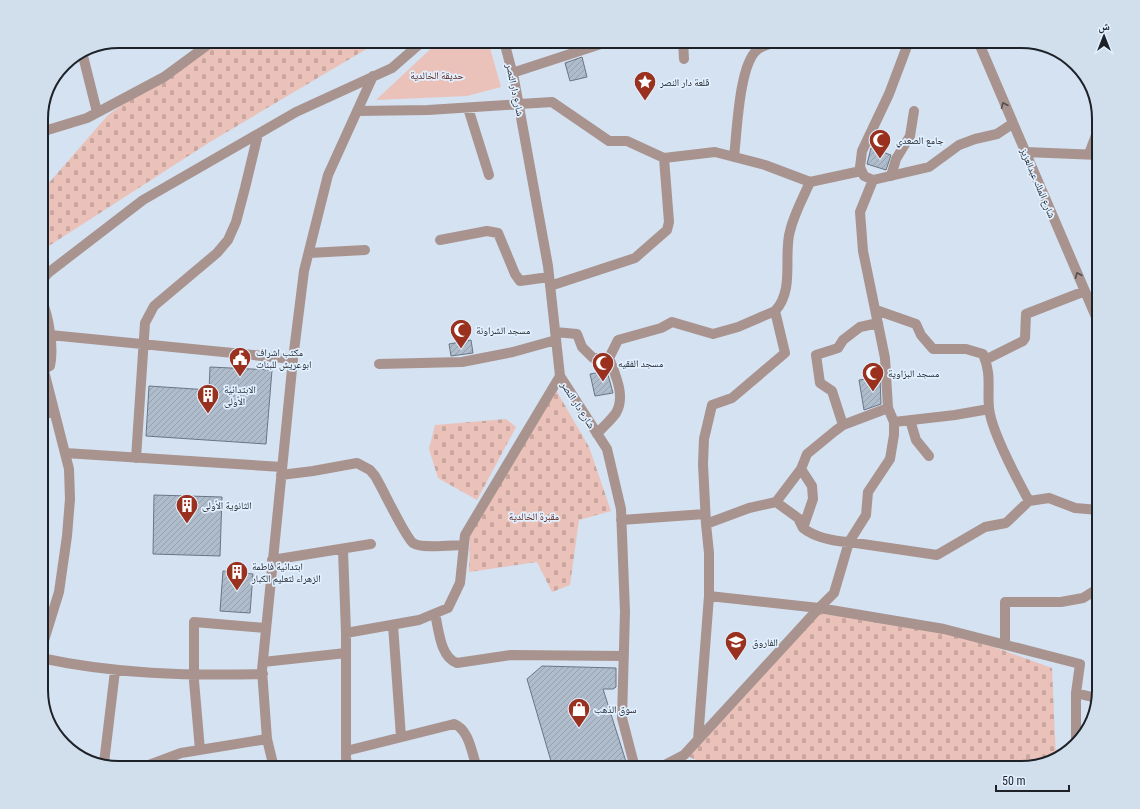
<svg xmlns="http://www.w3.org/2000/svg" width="1140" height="809" font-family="'Roboto Condensed','Noto Naskh Arabic',sans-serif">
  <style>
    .green { fill: #ebc2b9 }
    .cemetery { fill: url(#cemetery-stones) }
    .building { fill: url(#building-hatch); stroke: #6a7683 }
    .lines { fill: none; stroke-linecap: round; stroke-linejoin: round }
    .minor { stroke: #a9938f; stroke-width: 10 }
    .oneway { stroke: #554f51 }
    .labels { text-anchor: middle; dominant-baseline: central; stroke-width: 3.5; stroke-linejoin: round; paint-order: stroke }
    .park-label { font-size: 10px; fill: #5c2116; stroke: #e1effe }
    .poi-label { font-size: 10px; fill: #1d2228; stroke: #e1effe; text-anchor: start }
    .street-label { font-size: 10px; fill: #1d2228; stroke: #e1effe }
    .rim { fill: none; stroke: #1d2228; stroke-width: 2 }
  </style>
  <defs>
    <pattern id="cemetery-stones" width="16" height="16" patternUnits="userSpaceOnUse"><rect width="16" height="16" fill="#ebc2b9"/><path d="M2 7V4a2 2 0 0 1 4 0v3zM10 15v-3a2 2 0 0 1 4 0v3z" fill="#c9a69f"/></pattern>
    <pattern id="building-hatch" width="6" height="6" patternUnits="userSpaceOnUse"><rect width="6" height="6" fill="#afbccb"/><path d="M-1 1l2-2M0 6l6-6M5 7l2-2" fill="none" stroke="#96a1ae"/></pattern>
  </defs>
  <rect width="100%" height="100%" fill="#d4e2f1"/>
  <!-- green -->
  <path class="green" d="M439,41H488L501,87L467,96L376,100Z"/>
  <!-- cemetery -->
  <path class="cemetery" d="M213,41H380L210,142L41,251V192L108,115Z
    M556,390L589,447L611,511L579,520L570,585L552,592L537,562L469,572L470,535Z
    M506,419L516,427L477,500L438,478L429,449L435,425Z
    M819,608L944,629L1052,668L1056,759L1021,768H716L684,755Z"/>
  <!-- building -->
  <path class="building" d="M582,57L587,77L570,81L565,63Z
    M871,148L891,155L886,170L867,164Z
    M471,340L473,353L451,356L449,344Z
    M210,367L272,370L266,444L146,436L149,386L209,390Z
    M607,371L613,393L595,396L590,374Z
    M880,377L881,404L864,410L859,380Z
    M154,495L222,497L220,556L153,554Z
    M223,571L253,574L250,613L220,611Z
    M542,666L616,668V687L613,689H603L628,768H553L527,679Z"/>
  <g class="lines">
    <!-- minor -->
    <path class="minor" d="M504,41L514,79L548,266L560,376L607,449L621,509L625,612L622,718L635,768
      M683,41L684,59
      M909,41L889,94L862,151L860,167L864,176L873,180L929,167L959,145L975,139L997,134L1012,124
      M978,41L1099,324
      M82,52L97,112
      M512,73L610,41
      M468,108L489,175
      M357,111L428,110L552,102L609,141H627L664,158L715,152L765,165L810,182
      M41,132L87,118L164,77L213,41
      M1025,152L1099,155
      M1089,154L1099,127
      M734,157C737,132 739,65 757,50C762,45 771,45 776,41
      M891,176L896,159L910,136L914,111
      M873,180L860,212L863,251L885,358L888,408L894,422L955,415L989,409
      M440,240L487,231L498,233L515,274L520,281L549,277
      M309,253L365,250
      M41,282L48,273L143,200L296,112L392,68L423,41
      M550,286L635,258L667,230L669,222L664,158
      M876,310L916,324L921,335L933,349H966L983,354C992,375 987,387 989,408C991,431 1017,479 1029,501L1049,498L1075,508L1099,510
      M775,311C795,290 783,256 790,231C794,214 803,198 810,182L861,171
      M555,332L577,334L582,347L593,358H609L618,340L661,328L672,322L713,334L738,327L775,311L785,353L732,398L712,405L704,439L703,464L706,524
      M50,335L293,359
      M985,360L1023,341L1025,338L1026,314L1085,291
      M379,364L462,362L513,352L556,340
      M41,371L50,366C54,348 49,316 41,299
      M888,408L843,425L835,431L807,454L801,469L812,486L813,499L803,528C816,538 832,541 849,542L866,515L868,492L890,459L894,435V422
      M41,415L54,411
      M910,420L916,440L929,456
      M843,425L832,391L820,383L816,355L838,348L843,340L860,327L878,323
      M597,434C603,427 611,420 616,413C626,396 615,374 609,358
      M65,453L282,467
      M136,458L145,323L154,306L217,253L228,240L236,222L245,188L258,134
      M801,469L776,502L798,518L803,528
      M281,475L313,471L357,463L370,470L375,476C382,487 405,537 413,543C421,549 453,545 464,545
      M776,502L749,508L706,524L709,553V596L819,608L834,593L849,542L937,555L985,527L1006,523L1029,501
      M621,520L705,514
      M343,550L346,633V758L348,768
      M272,560L371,544
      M435,614C439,630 440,657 457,663L511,655L624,656
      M393,625L401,737
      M346,633L419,620L448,608L460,583L465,535L560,376
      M1005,645V602H1061L1083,598L1099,588
      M41,650L59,592L67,536L70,499L69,469L44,371
      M41,658C115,674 187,676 263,674
      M263,662L346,653
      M1076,693L1096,698
      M698,740L709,596
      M200,750L194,681V622L265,628
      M346,751L454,724C469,729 472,754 477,768
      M104,763L115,671
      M141,768L181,753L267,739
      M274,768L267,739L262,670L293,359L304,271L328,175L373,76
      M659,768L684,755L819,608L944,629L1080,664L1076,693V743"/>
  </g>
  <!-- one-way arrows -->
  <defs><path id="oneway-chevron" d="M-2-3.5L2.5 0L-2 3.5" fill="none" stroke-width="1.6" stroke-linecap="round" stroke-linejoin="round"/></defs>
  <g class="oneway">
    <use href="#oneway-chevron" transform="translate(1004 105) rotate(-113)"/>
    <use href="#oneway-chevron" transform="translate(1078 275) rotate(-113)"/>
  </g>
  <!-- icons -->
  <defs>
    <g id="sight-pin" transform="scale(1.15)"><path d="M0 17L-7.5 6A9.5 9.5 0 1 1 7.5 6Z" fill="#9a311f" stroke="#e1effe"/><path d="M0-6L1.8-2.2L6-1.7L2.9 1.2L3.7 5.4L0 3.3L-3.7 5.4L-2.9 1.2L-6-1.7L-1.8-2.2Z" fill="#fff"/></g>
    <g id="mosque-pin" transform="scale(1.15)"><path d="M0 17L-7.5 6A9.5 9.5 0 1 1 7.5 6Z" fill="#9a311f" stroke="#e1effe"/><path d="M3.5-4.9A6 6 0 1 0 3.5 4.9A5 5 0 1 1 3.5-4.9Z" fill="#fff"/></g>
    <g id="civic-pin" transform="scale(1.15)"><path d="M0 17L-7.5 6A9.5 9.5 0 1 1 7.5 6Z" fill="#9a311f" stroke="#e1effe"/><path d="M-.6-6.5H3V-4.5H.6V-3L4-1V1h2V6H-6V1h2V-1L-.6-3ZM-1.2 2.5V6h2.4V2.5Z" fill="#fff"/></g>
    <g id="building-pin" transform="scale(1.15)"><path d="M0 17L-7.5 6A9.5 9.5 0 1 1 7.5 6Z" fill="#9a311f" stroke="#e1effe"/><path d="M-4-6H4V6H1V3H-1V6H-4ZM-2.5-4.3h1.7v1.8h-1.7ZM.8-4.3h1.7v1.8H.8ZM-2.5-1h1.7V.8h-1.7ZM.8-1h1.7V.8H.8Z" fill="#fff"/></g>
    <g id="school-pin" transform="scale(1.15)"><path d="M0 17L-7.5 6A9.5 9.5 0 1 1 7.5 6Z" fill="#9a311f" stroke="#e1effe"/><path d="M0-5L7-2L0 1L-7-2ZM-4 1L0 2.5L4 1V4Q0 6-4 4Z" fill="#fff"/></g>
    <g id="shop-pin" transform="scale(1.15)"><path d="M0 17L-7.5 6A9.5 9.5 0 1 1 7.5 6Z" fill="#9a311f" stroke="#e1effe"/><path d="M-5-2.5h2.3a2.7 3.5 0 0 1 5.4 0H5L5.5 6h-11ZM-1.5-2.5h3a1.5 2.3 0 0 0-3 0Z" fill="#fff"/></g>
  </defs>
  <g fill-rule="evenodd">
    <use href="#sight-pin" x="645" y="82"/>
    <use href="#mosque-pin" x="880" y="140"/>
    <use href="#mosque-pin" x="461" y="330"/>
    <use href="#civic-pin" x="240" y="358"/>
    <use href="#mosque-pin" x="603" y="363"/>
    <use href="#mosque-pin" x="873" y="373"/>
    <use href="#building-pin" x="208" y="395"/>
    <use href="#building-pin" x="187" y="505"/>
    <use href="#building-pin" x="237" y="572"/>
    <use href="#school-pin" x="736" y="642"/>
    <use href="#shop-pin" x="579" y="709"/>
  </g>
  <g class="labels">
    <!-- park labels -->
    <g class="park-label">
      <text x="437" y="75">حديقة الخالدية</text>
      <text x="534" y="516">مقبرة الخالدية</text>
    </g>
    <!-- poi labels -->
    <g class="poi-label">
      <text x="660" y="82">قلعة دار النصر</text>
      <text x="896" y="140">جامع الصعدي</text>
      <text x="476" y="330">مسجد الشراونة</text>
      <text x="256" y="352">مكتب اشراف<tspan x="256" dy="12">ابوعريش للبنات</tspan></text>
      <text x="618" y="363">مسجد الفقيه</text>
      <text x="888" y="373">مسجد البزاوية</text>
      <text x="224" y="389">الابتدائية<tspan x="224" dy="12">الأولى</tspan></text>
      <text x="202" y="505">الثانوية الأولى</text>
      <text x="252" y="566">ابتدائية فاطمة<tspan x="252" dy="12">الزهراء لتعليم الكبار</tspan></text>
      <text x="752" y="642">الفاروق</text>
      <text x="594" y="709">سوق الذهب</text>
    </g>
    <!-- street labels -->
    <g class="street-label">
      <text transform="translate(515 90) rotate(78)">شارع دار النصر</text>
      <text transform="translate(1038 183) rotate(67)">شارع الملك عبدالعزيز</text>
      <text transform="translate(578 405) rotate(57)">شارع دار النصر</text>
    </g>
  </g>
  <!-- crop -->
  <path d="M0 0H1140V809H0ZM119 48H1021A71 71 0 0 1 1092 119V690A71 71 0 0 1 1021 761H119A71 71 0 0 1 48 690V119A71 71 0 0 1 119 48Z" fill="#d1dfed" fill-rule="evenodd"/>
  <path class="rim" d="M119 48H1021A71 71 0 0 1 1092 119V690A71 71 0 0 1 1021 761H119A71 71 0 0 1 48 690V119A71 71 0 0 1 119 48Z"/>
  <!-- north arrow -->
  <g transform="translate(1104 36)" stroke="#e1effe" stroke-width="3" paint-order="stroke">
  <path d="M0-3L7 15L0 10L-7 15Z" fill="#1d2228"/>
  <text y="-6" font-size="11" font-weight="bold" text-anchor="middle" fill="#1d2228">ش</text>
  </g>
  <!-- scale -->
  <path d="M996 785v6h73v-6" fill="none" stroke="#1d2228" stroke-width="2"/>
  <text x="1002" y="785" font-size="12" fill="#1d2228" stroke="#e1effe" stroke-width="3" paint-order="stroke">50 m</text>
</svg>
